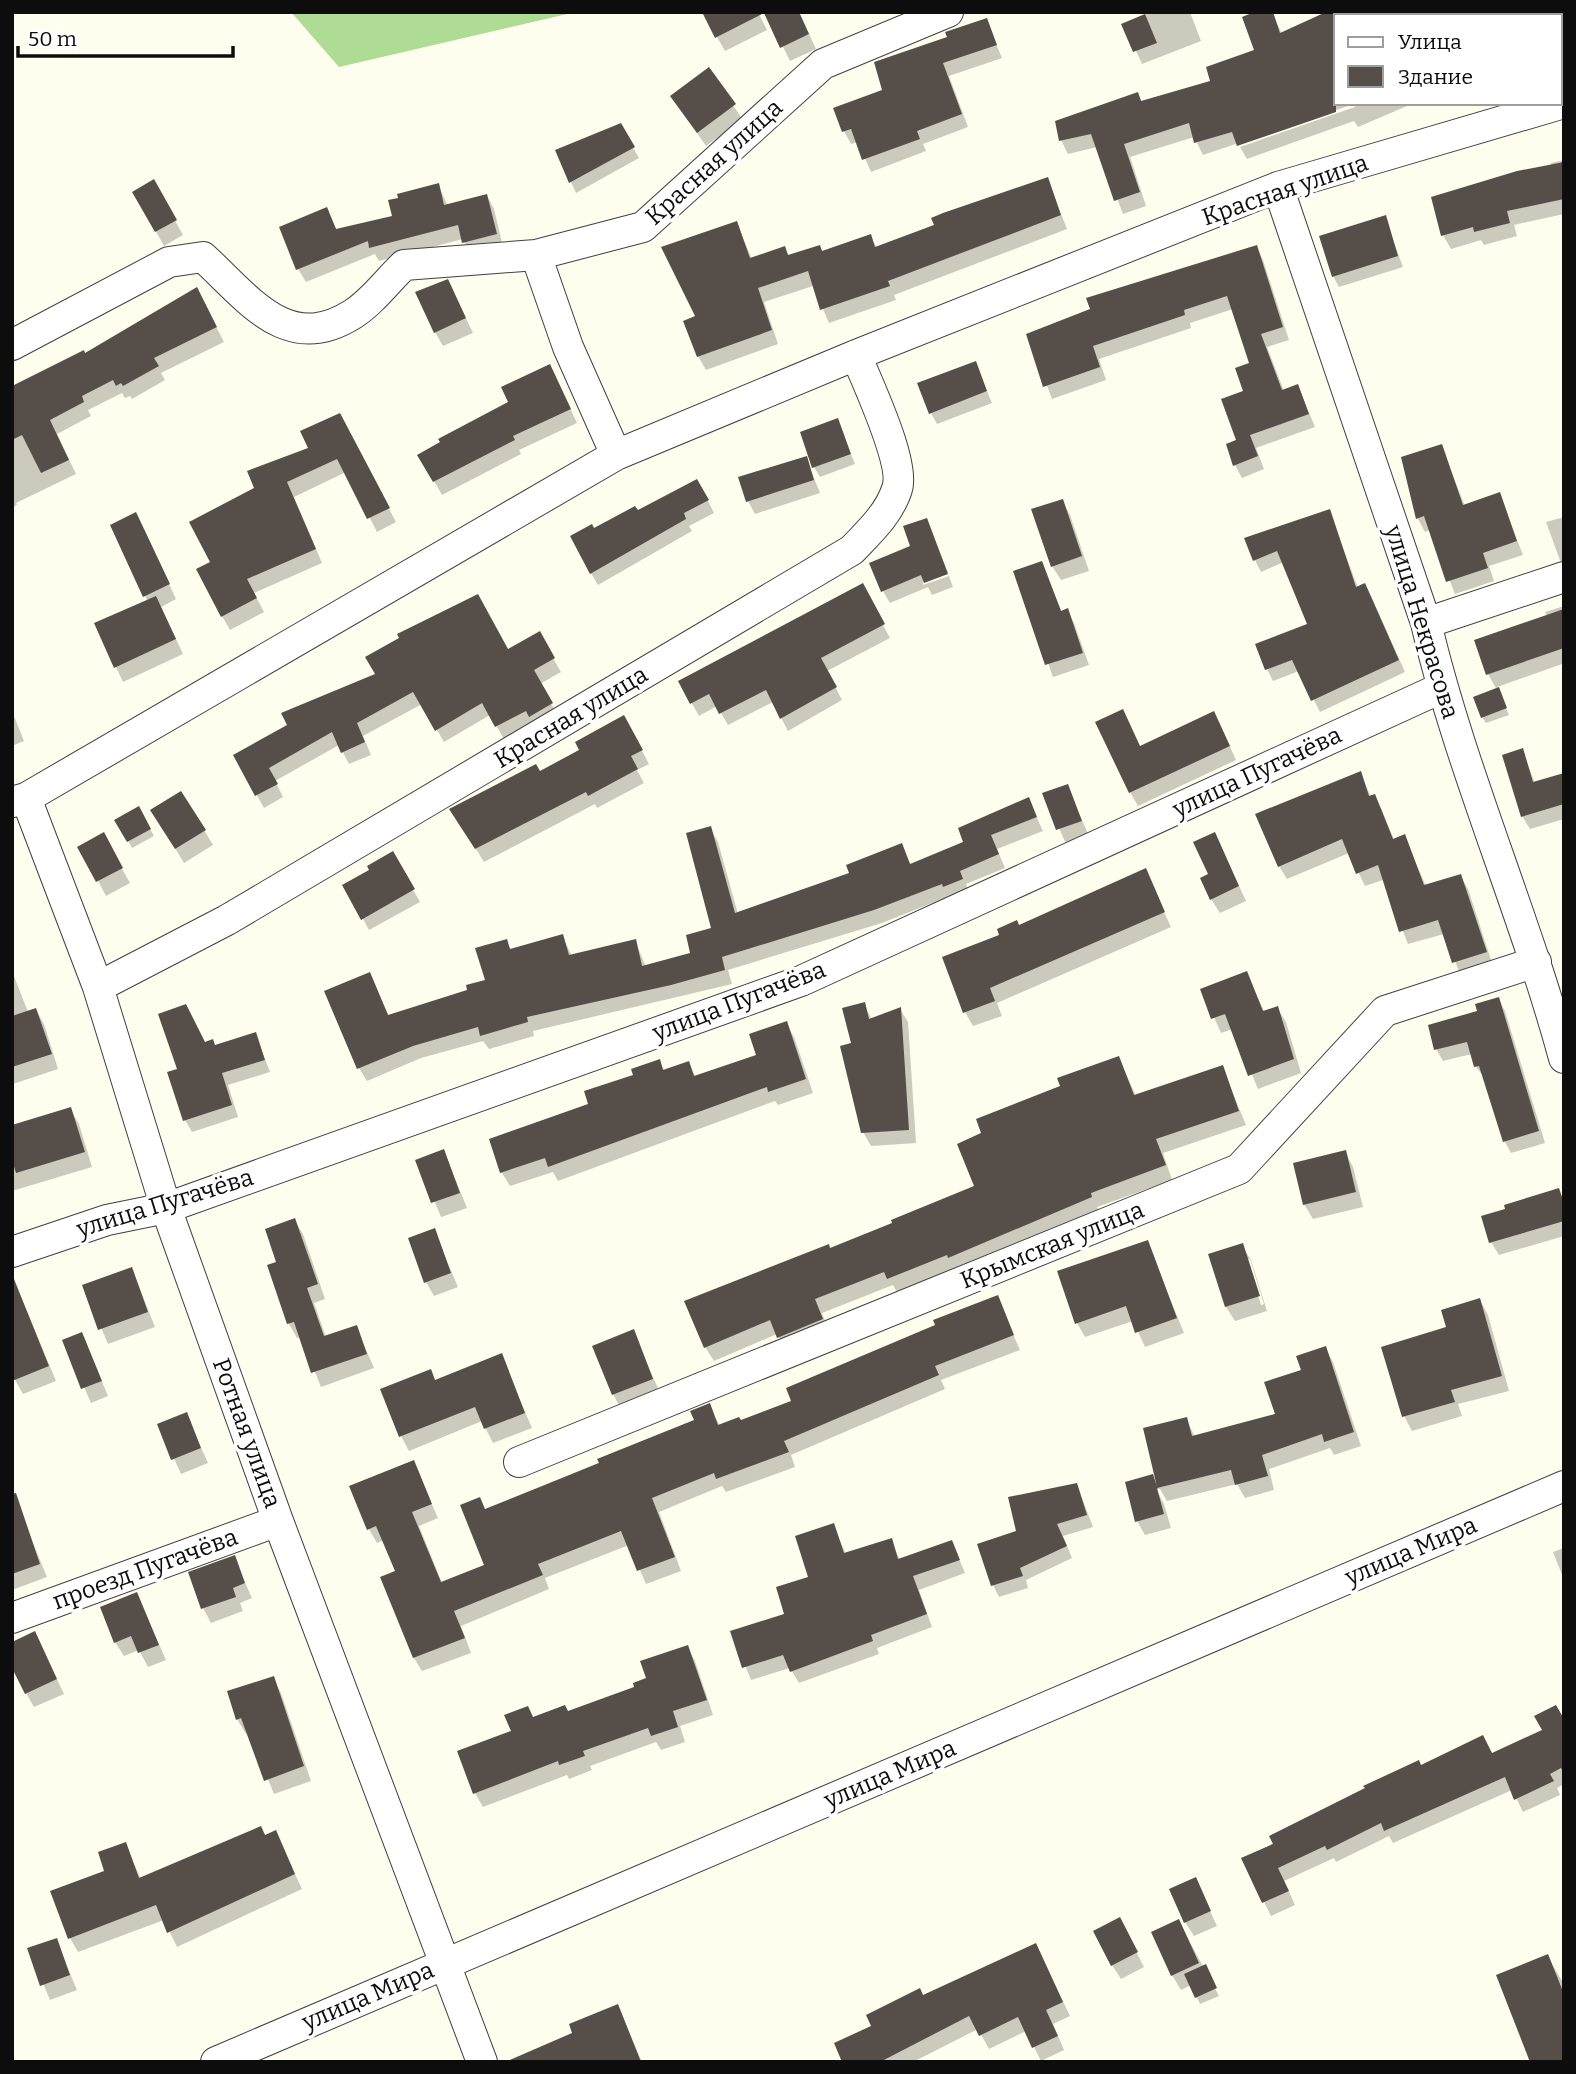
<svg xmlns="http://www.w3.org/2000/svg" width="1576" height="2074" font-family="Bitter,serif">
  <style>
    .forest { fill: #aedc94 }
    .shadow { fill: #0003; fill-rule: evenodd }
    .building { fill: #564f49 }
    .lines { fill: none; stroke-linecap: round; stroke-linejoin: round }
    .minor-casing { stroke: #404040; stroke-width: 32 }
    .minor { stroke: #fff; stroke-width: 30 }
    .labels { text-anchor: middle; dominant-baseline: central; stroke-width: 7; stroke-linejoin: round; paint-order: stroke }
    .street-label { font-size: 24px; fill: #0d0d0d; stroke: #fff }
  </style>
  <rect width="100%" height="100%" fill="#fffded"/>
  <!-- forest -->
  <path class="forest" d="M291,12H576L339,67Z"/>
  <!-- shadow -->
  <path class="shadow" d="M758,12L767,30L725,51L717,37Z
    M766,12H799L816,49L790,61Z
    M1151,12H1190L1201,41L1142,64L1124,25Z
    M1272,12L1282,34L1331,12H1367L1369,16H1336V103L1407,106L1358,127L1354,121L1247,159L1240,147L1355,107L1354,104L1203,155L1194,137L1130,157L1146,206L1123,214L1097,147L1068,154L1061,140L1138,94L1142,102L1213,82L1256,51Z
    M1510,12H1564V17L1511,16Z
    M986,20L1002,58L949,76L968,127L923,144L926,151L871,172L858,142L851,144L844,131L884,91Z
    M709,70L743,120L706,146L681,110Z
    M620,125L639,158L576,193L557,151Z
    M1564,160V214L1514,225L1517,236L1484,245L1481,240L1451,249L1443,235L1551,166V163Z
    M1047,179L1067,229L894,295L896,300L829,323L813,286L764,302L778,344L706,370L698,356V317L736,223L752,259L784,248L789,256L819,247L823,253L870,236L877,248Z
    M153,181L183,235L164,246L134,192Z
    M438,185L448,206L487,196L494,209L503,247L471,255L463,239L379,261L375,254L306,282L298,269L326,210L337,230L394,217Z
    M1385,218L1403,267L1339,287L1333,276Z
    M1256,247L1263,260L1289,340L1267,347L1284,391L1298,386L1315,427L1256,448L1264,469L1242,478L1235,465L1251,364L1233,309L1190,323L1191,328L1099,359L1106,380L1052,399L1028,335Z
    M448,281L473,333L443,346L435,332Z
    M204,303L224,342L161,373L165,380L132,399L130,396L125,398L122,393L88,410L91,416L57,434L76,474L16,503L17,505L12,508V387Z
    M975,363L992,403L937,424L931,413Z
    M550,366L577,423L519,450L521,454L442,495L420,456L510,403Z
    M837,421L855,464L820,477L814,467Z
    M347,429L396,522L377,532L346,472L294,497L322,563L254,593L264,612L230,630L222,616L212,563L256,489L310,448Z
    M1441,446L1465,506L1499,494L1523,555L1489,566L1494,581L1455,594L1430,530L1425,532L1418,519L1403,458Z
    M806,458L820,493L755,514L748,501Z
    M704,493L714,513L689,526L692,531L598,585L591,573L594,531L637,512Z
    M1062,501L1070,515L1089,571L1061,580L1052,566Z
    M1329,511L1358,588L1365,585L1371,596L1405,672L1320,712L1299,671L1273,681L1267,669L1258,645L1309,625L1284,562L1261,572L1255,560Z
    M1564,517V562L1561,563L1546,522Z
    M926,520L948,572L923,581V585L949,576L953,587L932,595L928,587L890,603L883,591Z
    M112,525L144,529L176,599L161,607L183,654L123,682L96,624L148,602Z
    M1041,563L1062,612L1067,611L1074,623L1089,665L1053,677L1015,572Z
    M862,586L890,638L827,671L842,700L788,731L773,702L728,725L717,706L699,716L680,682Z
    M1564,606V666L1562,664L1497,687L1509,715L1486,723L1482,717L1497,690L1488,674L1547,617L1545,612Z
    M539,634L561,672L540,684L558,716L504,739L490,715L444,742L422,704L363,736L371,755L349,764L339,745L275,781L283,797L264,808L235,756L508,651Z
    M12,711L24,741L12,746Z
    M624,717L649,764L637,770L644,783L597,808L595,804L484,862L452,809L540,773L581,751Z
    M1221,727L1236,760L1138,806L1130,792L1141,747Z
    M1522,750L1535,783L1564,775V819L1530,829L1522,816Z
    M1360,773L1371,797L1374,796L1382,810L1394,840L1404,836L1426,886L1460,876L1468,889L1493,966L1461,976L1444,934L1408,944L1383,880L1365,886L1349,853L1287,879L1279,866Z
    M1067,786L1089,836L1066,844L1044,794Z
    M1028,799L1043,831L997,849L1005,868L966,884L969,893L950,896L882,923L728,970L732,984L533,1031L534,1036L489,1049L483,1041L421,1058L367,1081L359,1068L369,974L389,1016L469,991L487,981L506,941L511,950L562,936L572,956L635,941L646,967L693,954L713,929L710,828L718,842L738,914L851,874L901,846L911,865L966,843Z
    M139,809L154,836L132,848L117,820Z
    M161,825L204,830L213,845L184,863Z
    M103,835L130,883L106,896L80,847Z
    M1222,849L1246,901L1220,913L1211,899L1210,875Z
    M392,853L420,902L369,930L345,885L372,871Z
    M1145,871L1171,927L997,1003L1002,1016L973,1026L965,1012L1019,927Z
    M12,971L28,1012L36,1010L44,1024L58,1069L13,1084Z
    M1246,973L1265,1013L1277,1008L1286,1022L1301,1073L1258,1089L1233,1029L1221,1033L1202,990Z
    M1498,999L1505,1011L1545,1143L1511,1153L1505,1142L1485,1078L1476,1067L1472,1054L1443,1061L1436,1049Z
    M864,1004L872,1020L900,1009L908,1022L916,1143L871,1146L863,1132L853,1044Z
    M786,1023L794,1037L813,1093L778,1105L775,1101L558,1181L553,1172L510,1186L502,1173L491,1140L590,1105L659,1061L665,1071L688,1063L696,1077L758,1056Z
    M255,1034L270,1072L228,1085L238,1117L192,1132L185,1120L179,1070L205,1044L215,1046Z
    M1119,1058L1136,1096L1222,1067L1246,1125L1163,1153L1172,1180L1097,1207L1099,1211L897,1292L893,1285L822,1313L830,1334L787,1351L777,1334L714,1361L705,1347L830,1250L977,1187L983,1134Z
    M70,1109L79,1124L92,1167L12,1191V1125Z
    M444,1151L467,1208L441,1217L418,1161Z
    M1345,1152L1353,1167L1363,1207L1313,1219L1304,1204Z
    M1558,1190L1564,1200V1236L1499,1255L1491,1242Z
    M294,1220L303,1234L325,1299L314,1303L326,1337L356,1327L374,1368L321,1387L301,1337L297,1338L289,1324L269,1266L279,1263Z
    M434,1230L458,1287L434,1296L426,1282Z
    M1147,1242L1184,1333L1145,1347L1133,1321L1085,1337L1077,1323Z
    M1242,1246L1251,1260L1267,1311L1235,1321L1226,1307L1210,1256ZM1246,1259H1250L1264,1304L1261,1305Z
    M132,1269L155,1327L108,1344L84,1287Z
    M997,1297L1020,1350L941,1380L945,1389L791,1455L795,1467L726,1492L722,1486L659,1512L681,1571L646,1584L629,1545L545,1578L549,1589L461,1626L471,1653L422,1671L414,1658L397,1572L384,1540L377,1543L369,1529L352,1487L413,1462L438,1518L419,1526L442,1583L487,1566L486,1511L696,1421L709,1405L720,1426L741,1422L793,1402Z
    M1480,1300L1488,1315L1509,1391L1458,1404L1462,1416L1412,1431L1404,1416Z
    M28,1314L56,1381L23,1394L15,1380L12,1320Z
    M633,1331L660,1393L621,1409L613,1394Z
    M82,1334L108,1396L91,1403L64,1341Z
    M1325,1348L1333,1362L1361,1446L1334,1455L1330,1448L1269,1469L1274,1490L1245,1498L1237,1484L1167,1501L1160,1489H1156L1164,1504L1171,1528L1145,1535L1137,1521L1153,1476L1157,1484L1186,1419L1195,1437L1277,1415L1303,1371Z
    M501,1356L532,1428L493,1443L482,1421L409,1451L401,1436L436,1381Z
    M186,1414L208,1463L181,1474L159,1425Z
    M1077,1485L1093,1527L1063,1536L1072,1558L1026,1580L1028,1588L999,1597L993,1585L1018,1532Z
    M833,1525L846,1554L891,1540L900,1560L952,1542L965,1573L919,1590L932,1627L877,1648L879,1654L799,1683L790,1668L751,1680L732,1632L786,1615L811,1578Z
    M26,1526L47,1577L12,1590V1531Z
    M1564,1548V1580L1553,1552Z
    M234,1558L252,1598L240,1603L243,1611L211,1623L203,1608Z
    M137,1594L166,1660L148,1667L139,1650L124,1656L115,1642Z
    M687,1647L695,1661L713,1715L680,1726L685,1742L661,1750L656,1742L590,1766L592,1770L569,1779L567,1775L483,1807L475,1793L513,1732L534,1719L568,1713L636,1688Z
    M42,1648L64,1694L34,1707L26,1693Z
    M273,1678L281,1693L311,1781L274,1794L249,1733L246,1734L237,1719Z
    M1564,1722V1784L1557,1788L1560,1795L1523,1812L1512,1790L1393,1843L1389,1836L1336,1862L1334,1858L1284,1881L1295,1905L1271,1916L1243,1859L1421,1767L1492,1755Z
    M275,1832L302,1889L177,1947L164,1920L78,1952L70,1938L125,1844L141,1879Z
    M1195,1879L1217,1926L1194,1936L1185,1922Z
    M1179,1922L1219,1996L1200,2004L1191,1985L1181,1990L1172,1975Z
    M1127,1934L1144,1967L1121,1979L1112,1965Z
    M56,1940L77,1990L50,2000L29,1950Z
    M1547,1956L1564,1984V2062Z
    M1043,1959L1070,2016L1053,2024L1064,2050L1041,2061L1026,2031L989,2049L978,2029L913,2062H844L873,2027L923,1997Z
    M618,2006L642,2062H536L575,2034Z"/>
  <!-- building -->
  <path class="building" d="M702,12H799L809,34L780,48L764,13L715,38Z
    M1254,12H1273L1280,33L1326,12H1336V112L1237,146L1232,132L1194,143L1189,123L1124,144L1140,192L1114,201L1091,134L1059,141L1055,121L1138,92L1141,101L1210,81L1206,67L1254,50L1242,17Z
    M1145,14L1157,43L1133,52L1121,24Z
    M987,18L997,45L943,63L962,114L917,131L920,139L862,160L851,129L842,132L833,108L882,90L874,62L947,37L945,32Z
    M709,67L736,104L697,133L670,96Z
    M621,123L635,147L569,183L555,150Z
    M1564,162V199L1507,211L1510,223L1474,232L1473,227L1441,236L1431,197L1517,171Z
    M1048,177L1061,215L888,281L890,286L820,310L808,271L758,288L772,330L697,357L683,321L695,316L661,247L737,221L750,258L785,246L788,255L820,245L822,251L871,234L875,247L934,225L931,218L943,213Z
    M154,179L177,220L155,232L132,192Z
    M439,183L444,205L487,194L497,234L462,243L458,225L369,248L368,241L296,270L279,227L327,207L336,229L392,216L388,200L398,198L397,194Z
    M1386,215L1398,256L1332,277L1319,236Z
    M1257,245L1283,327L1261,334L1282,390L1298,384L1309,414L1250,435L1258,456L1233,466L1226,444L1236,440L1221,399L1243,391L1235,368L1249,363L1227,296L1184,310L1185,315L1093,346L1100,367L1043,387L1026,334L1090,309L1086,298Z
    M448,279L466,318L434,333L415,292Z
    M197,287L217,327L154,358L159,366L123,386L121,383L116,386L113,380L82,396L84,402L50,420L69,460L41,473L22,435L12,440V386L84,350L85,353Z
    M976,361L987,391L929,414L917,383Z
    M550,364L571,409L513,436L515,440L433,482L417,455L440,442L438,439L508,402L501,387Z
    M340,413L390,508L367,519L337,459L287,482L316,549L247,579L257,598L221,617L196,569L210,562L189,522L254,488L247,471L308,448L300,431Z
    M838,418L851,454L812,468L800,432Z
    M1442,444L1463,505L1500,492L1517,541L1483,553L1488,568L1446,582L1424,516L1416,519L1401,457Z
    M807,456L814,480L746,502L738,477Z
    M697,479L709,500L684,513L686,519L590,574L570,536L592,524L594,528L635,506L638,510Z
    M1063,499L1082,556L1051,567L1031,509Z
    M1330,509L1356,587L1365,583L1399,660L1311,701L1292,660L1265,670L1255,644L1307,624L1277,551L1253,561L1244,538Z
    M136,512L170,584L143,597L110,525Z
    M927,518L948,574L924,583L921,575L881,592L869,563L910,546L903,526Z
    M1042,561L1061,611L1068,608L1083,653L1045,665L1013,571Z
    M863,583L885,624L821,658L837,687L780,719L766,690L719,714L709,694L690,704L678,681Z
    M478,594L508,649L540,631L555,658L534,670L553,703L529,717L526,711L495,727L482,703L435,731L413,692L357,723L365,742L341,753L332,732L269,768L278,784L255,796L233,755L287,725L281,713L375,674L365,657L399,638L397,634Z
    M156,596L176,639L114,668L94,623Z
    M1564,609V648L1486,675L1474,640Z
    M1499,687L1507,708L1481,718L1473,697Z
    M1123,709L1140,746L1214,711L1230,746L1129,793L1095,722Z
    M624,715L643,750L631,756L638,769L588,796L586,792L475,849L449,809L536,764L540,771L579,750L575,742Z
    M1523,748L1533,782L1564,773V804L1521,817L1502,755Z
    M1361,771L1369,796L1375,794L1393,839L1405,834L1424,885L1461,874L1487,952L1452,963L1438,920L1399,932L1378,865L1356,874L1342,839L1278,867L1255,814Z
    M1068,784L1082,821L1056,830L1042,793Z
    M181,791L206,830L175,849L150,810Z
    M1029,797L1037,817L991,835L999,854L960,871L963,879L943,887L942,884L874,910L722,957L725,970L671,985L527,1017L528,1022L480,1036L478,1027L413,1046L357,1069L324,991L370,972L388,1015L467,990L466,985L485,980L475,948L507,939L510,949L563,934L569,955L636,939L642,966L690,953L686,935L711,928L686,833L711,826L735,913L849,873L846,865L902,843L910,864L963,842L958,828Z
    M139,806L151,829L127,842L114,820Z
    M104,832L123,868L96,882L77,847Z
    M1215,832L1239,886L1210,900L1200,878L1208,874L1193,842Z
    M393,851L415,889L361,920L342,885L369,870L367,866Z
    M1146,868L1165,912L990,988L995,1001L963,1013L942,957L999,935L997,929L1017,920L1019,925Z
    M1247,971L1263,1011L1278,1006L1294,1059L1248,1076L1225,1014L1211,1019L1200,989Z
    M1499,997L1539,1131L1503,1142L1479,1066L1474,1067L1467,1042L1434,1050L1428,1025L1477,1011L1475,1004Z
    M865,1002L869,1019L901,1007L909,1130L861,1133L840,1046L851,1043L842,1008Z
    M186,1004L205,1042L213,1039L215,1045L256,1032L265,1060L222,1073L232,1105L183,1121L167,1072L177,1069L158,1014Z
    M36,1008L52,1054L12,1067V1016Z
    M787,1021L806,1079L768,1092L767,1087L548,1167L545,1158L500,1173L489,1139L588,1104L584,1091L633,1075L631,1069L660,1059L663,1070L689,1061L694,1076L756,1055L749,1034Z
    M1119,1056L1134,1095L1223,1065L1239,1111L1156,1139L1166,1165L1091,1193L1092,1197L948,1258L947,1255L887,1279L884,1272L815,1299L823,1319L777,1338L770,1320L704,1348L684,1301L829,1244L830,1248L892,1223L891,1220L974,1186L957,1144L981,1133L976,1119L1060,1086L1057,1078Z
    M71,1107L85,1152L16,1173L12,1160V1125Z
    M444,1149L460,1193L431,1203L415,1160Z
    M1346,1150L1356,1192L1303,1205L1293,1163Z
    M1559,1188L1564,1203V1221L1489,1243L1481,1216L1505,1209L1504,1205Z
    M295,1218L318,1284L307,1288L324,1336L357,1325L367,1354L311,1373L294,1322L287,1324L267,1265L276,1262L265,1229Z
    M435,1228L451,1273L424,1283L408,1238Z
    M1148,1240L1177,1318L1135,1333L1126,1306L1075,1324L1057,1271Z
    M1243,1243L1260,1296L1225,1307L1208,1254Z
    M132,1267L148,1312L98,1330L82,1285Z
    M12,1274L49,1366L12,1381Z
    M998,1295L1014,1335L935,1366L939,1375L784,1441L789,1452L716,1479L714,1473L652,1498L675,1557L637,1571L621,1531L538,1564L543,1575L454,1611L465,1638L413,1658L380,1577L395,1571L376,1526L367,1530L349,1486L414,1460L432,1504L412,1512L441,1582L484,1565L460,1505L480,1497L485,1509L599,1463L597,1459L694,1420L690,1411L710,1403L718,1425L739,1417L741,1420L791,1401L786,1388L935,1325L933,1320Z
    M1480,1298L1502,1376L1451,1390L1455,1402L1402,1417L1381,1347L1446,1327L1441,1310Z
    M634,1329L653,1379L612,1395L592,1346Z
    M82,1332L102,1381L81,1389L62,1340Z
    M1326,1346L1354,1432L1324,1442L1322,1434L1262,1455L1268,1476L1235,1485L1231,1470L1157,1488L1164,1514L1135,1522L1125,1482L1153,1474L1157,1487L1143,1428L1187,1417L1192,1436L1275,1414L1264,1382L1301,1370L1296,1356Z
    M502,1353L525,1413L484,1429L475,1407L399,1437L380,1389L431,1369L435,1380Z
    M187,1412L201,1448L171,1460L157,1424Z
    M1077,1483L1087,1515L1057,1524L1067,1546L1020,1568L1023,1576L991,1586L977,1544L1016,1531L1008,1497Z
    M16,1493L40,1564L12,1574V1494Z
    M834,1523L844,1553L892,1538L898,1559L952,1540L960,1560L913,1576L927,1614L871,1635L873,1641L790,1672L783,1655L742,1668L730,1631L784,1614L776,1587L808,1577L795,1536Z
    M235,1555L245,1583L233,1588L236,1597L201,1609L188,1572Z
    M137,1592L159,1645L138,1653L131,1636L114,1643L100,1607Z
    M35,1631L57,1679L25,1694L12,1668V1642Z
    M688,1645L707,1700L673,1711L678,1727L651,1736L648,1728L583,1751L585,1756L559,1765L558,1761L473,1794L457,1751L511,1731L504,1715L528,1706L533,1717L565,1705L568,1711L634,1687L633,1683L646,1678L640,1661Z
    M274,1676L304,1766L264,1781L241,1718L236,1720L227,1691Z
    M1556,1705L1564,1719V1772L1561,1768L1550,1774L1554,1781L1514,1800L1505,1777L1384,1831L1381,1823L1327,1850L1325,1846L1278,1868L1289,1891L1262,1903L1241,1858L1273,1844L1269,1836L1365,1788L1363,1786L1419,1760L1421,1765L1483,1735L1492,1753L1542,1730L1534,1716Z
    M261,1826L265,1835L276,1830L295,1874L167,1933L156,1905L68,1939L50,1891L104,1871L98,1852L126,1842L139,1878Z
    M1196,1877L1211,1911L1184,1923L1169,1889Z
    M1120,1917L1138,1952L1111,1966L1093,1931Z
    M1179,1919L1199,1963L1171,1976L1151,1932Z
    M57,1938L70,1975L40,1986L27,1948Z
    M1036,1943L1063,2002L1046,2010L1058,2036L1032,2048L1018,2017L979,2036L969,2016L880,2062H842L834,2043L871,2026L866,2015L920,1988L923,1995Z
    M1548,1954L1564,1994V2062H1530L1496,1975Z
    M1206,1964L1217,1988L1195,1998L1184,1974Z
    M618,2004L641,2062H505L572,2033L569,2024Z"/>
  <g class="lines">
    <!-- minor casing -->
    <g class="minor-casing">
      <path id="minor" d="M1278,187L1426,623C1461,771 1524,911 1564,1058
        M536,255L568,347L616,455
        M12,345L169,262L203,257C248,298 287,356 353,314C372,302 388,280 404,265L536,255L643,227L823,64L948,12
        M1426,623L1564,577
        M26,798L98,987L166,1208L278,1521L482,2062
        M12,802L26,798L616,455L856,355L1278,187L1564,103
        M98,987L227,920L852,550C869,532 889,514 897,489C906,464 867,382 856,355
        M12,1252L107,1220L166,1208L801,981L1441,688
        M519,1462L1239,1169L1385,1011L1536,962
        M12,1618L278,1521
        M216,2062L1564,1486"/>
    </g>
    <!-- minor -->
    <use href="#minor" class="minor"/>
  </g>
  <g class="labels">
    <!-- street labels -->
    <g class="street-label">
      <text transform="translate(714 162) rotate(-42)">Красная улица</text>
      <text transform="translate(1285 190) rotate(-19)">Красная улица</text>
      <text transform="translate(1422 622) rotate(73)">улица Некрасова</text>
      <text transform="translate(571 717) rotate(-31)">Красная улица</text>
      <text transform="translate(1257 772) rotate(-25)">улица Пугачёва</text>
      <text transform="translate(739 1001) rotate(-21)">улица Пугачёва</text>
      <text transform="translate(165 1203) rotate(-17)">улица Пугачёва</text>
      <text transform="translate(1052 1245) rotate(-22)">Крымская улица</text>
      <text transform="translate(247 1433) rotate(70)">Ротная улица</text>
      <text transform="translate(1411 1551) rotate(-23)">улица Мира</text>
      <text transform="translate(145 1569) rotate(-20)">проезд Пугачёва</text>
      <text transform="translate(890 1774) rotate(-23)">улица Мира</text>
      <text transform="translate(368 1996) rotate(-23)">улица Мира</text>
    </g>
  </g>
  <!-- border -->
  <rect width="1576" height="2074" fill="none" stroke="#0d0d0d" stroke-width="28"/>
  <!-- legend -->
  <rect x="1334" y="14" width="228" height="91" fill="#ffffff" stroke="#9e9e9e" stroke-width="2"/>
  <rect x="1348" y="37" width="35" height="10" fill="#ffffff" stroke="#9e9e9e" stroke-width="2"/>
  <text x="1398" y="49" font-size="21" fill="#0d0d0d">Улица</text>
  <rect x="1348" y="66" width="35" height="21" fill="#564f49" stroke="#9e9e9e" stroke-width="2"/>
  <text x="1398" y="84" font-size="21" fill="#0d0d0d">Здание</text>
  <!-- scale -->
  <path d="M18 46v10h215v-10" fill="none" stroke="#0d0d0d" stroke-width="3.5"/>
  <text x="28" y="46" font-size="21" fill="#0d0d0d" stroke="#ffffff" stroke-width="5" paint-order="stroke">50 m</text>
</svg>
